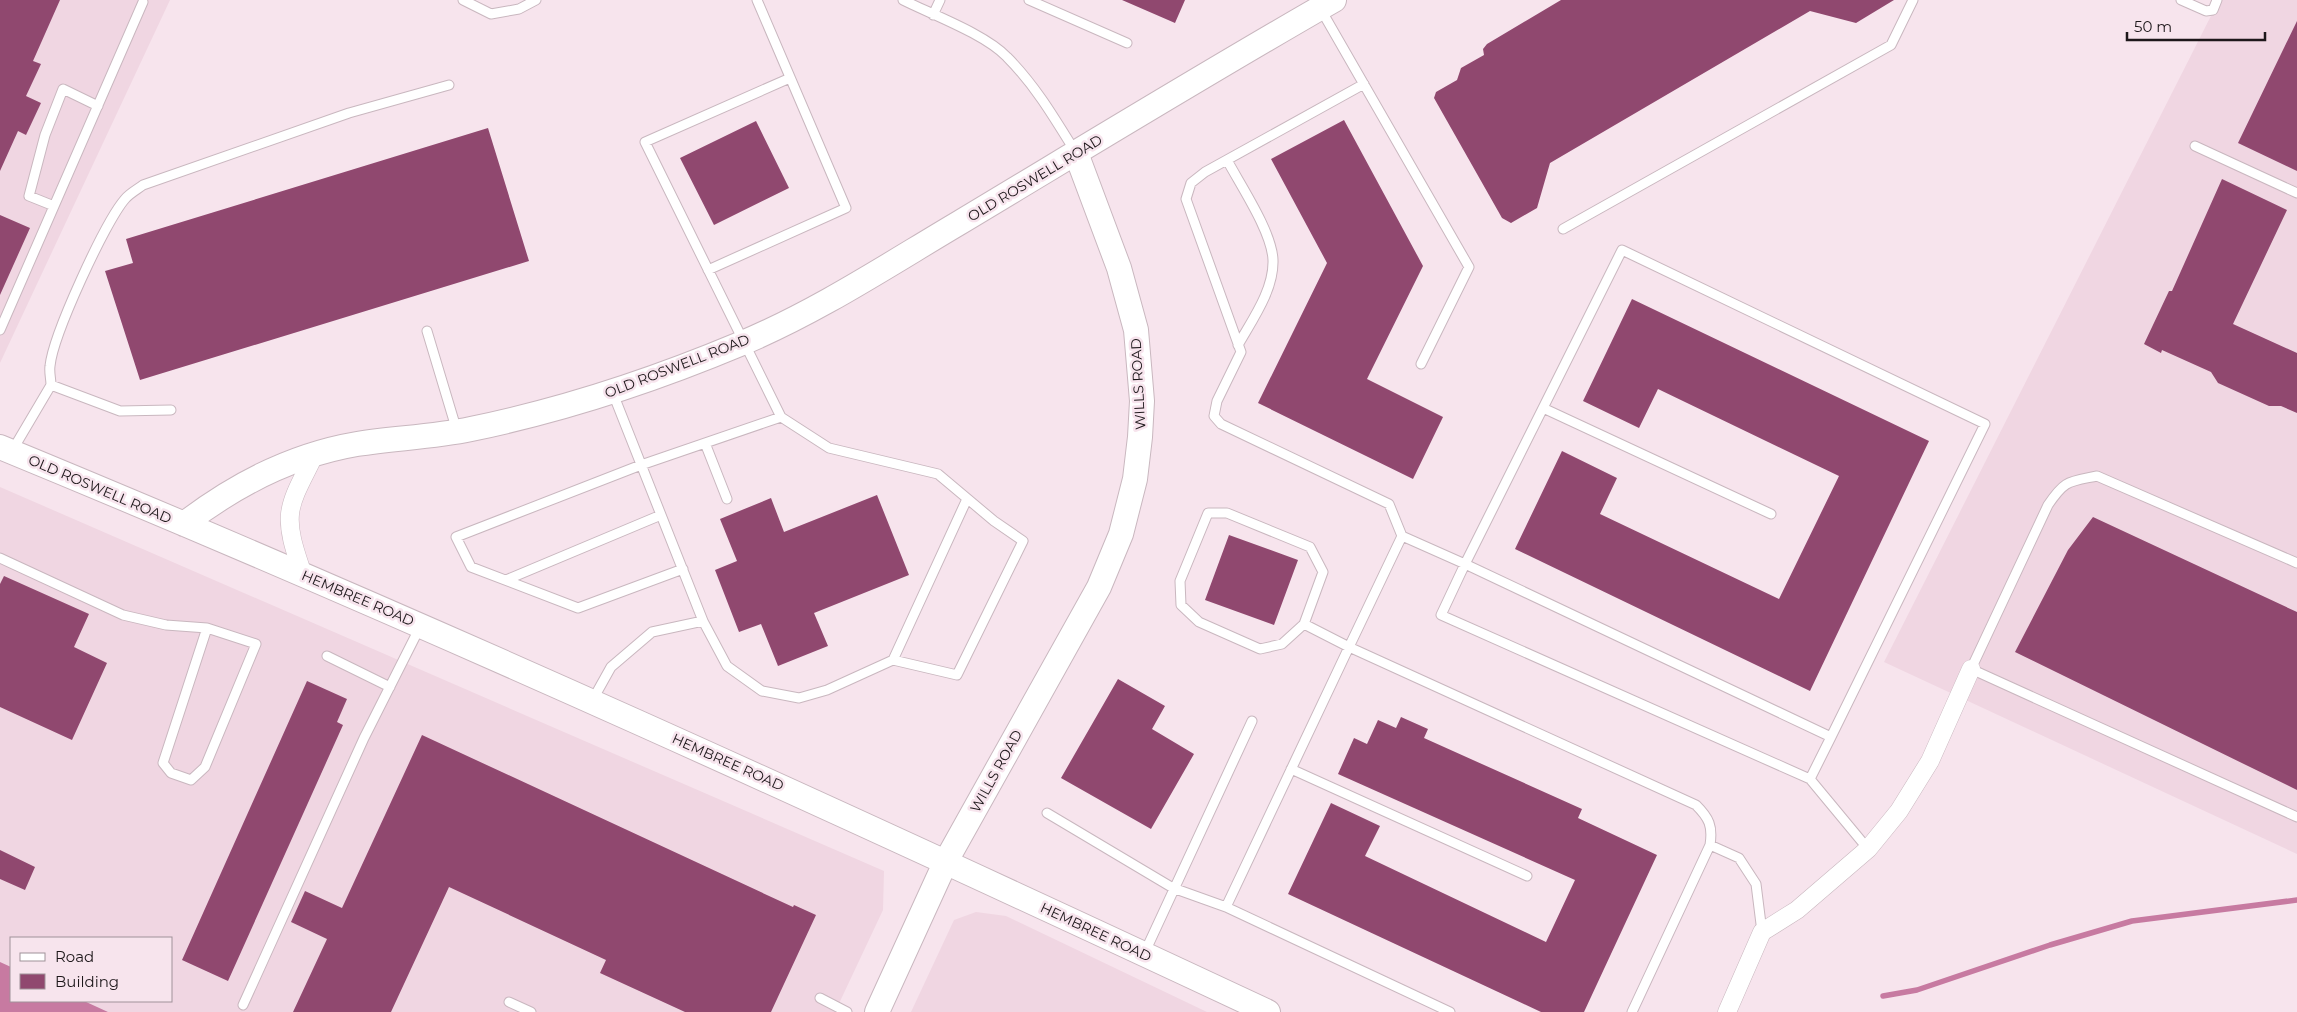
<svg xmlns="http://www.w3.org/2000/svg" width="2297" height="1012" font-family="Montserrat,sans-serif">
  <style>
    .built { fill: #f0d6e2; fill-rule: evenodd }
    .water { fill: #c77aa1 }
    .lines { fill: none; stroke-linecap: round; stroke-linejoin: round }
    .stream { stroke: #c77aa1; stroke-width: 5.5 }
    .building { fill: #90486f }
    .lane-casing { stroke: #c9b7bf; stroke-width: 11 }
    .street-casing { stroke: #c9b7bf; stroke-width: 19 }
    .secondary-casing { stroke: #c9b7bf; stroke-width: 26 }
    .lane { stroke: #fff; stroke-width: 9 }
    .street { stroke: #fff; stroke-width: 18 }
    .secondary { stroke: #fff; stroke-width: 24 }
    .labels { text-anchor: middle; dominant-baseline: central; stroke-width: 5; stroke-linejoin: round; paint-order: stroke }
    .street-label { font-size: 14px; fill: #1d171a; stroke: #f7e4ed }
  </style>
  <rect width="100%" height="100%" fill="#f7e4ed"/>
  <!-- built -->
  <path class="built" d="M0,0H170L0,363Z
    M2219,0H2297V854L1884,662Z
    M0,487L884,871L883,910L835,1012H0ZM11,938H171V1001H11Z
    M976,912L1006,916L1207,1012H911L954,920Z"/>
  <!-- water -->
  <path class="water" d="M0,962L11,967V1001H84L108,1012H0Z"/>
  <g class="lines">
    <!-- stream -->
    <path class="stream" d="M1883,996L1917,990L2050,945L2132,921L2297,900"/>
  </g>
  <!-- building -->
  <path class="building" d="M0,0H60L33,61L41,64L26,96L41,103L26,135L18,131L0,171Z
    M1122,0H1185L1175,23Z
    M1561,0H1894L1856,23L1810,11L1550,163L1537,208L1511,223L1502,218L1434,98L1436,92L1457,80L1461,68L1484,55L1483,49L1487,44Z
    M2297,21V171L2238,143Z
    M1344,120L1423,266L1367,379L1443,417L1413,479L1258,403L1327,263L1271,159Z
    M756,121L789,188L714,225L680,158Z
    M488,128L529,261L140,380L105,271L133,263L126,239Z
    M2222,179L2287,210L2233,324L2297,353V413L2281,406H2269L2218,383L2211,372L2162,350L2161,353L2144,344L2169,291H2172Z
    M0,215L30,228L0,295Z
    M1632,299L1929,441L1810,691L1515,549L1562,451L1617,478L1600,514L1779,599L1839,476L1658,389L1639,428L1583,401Z
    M877,495L909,575L814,613L828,646L778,666L761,624L739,632L715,570L737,561L720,519L771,498L784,532Z
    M2093,517L2297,612V790L2015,652L2068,550Z
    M1229,535L1298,560L1274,625L1205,600Z
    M4,576L89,614L74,647L107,663L72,740L0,707V584Z
    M1118,679L1165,706L1152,729L1194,754L1151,829L1061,778Z
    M307,681L347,699L337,722L343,725L228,981L182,960Z
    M1401,717L1428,729L1424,738L1582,809L1578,818L1657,855L1584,1012H1541L1288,894L1331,803L1380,826L1365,856L1546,942L1575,880L1338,774L1354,738L1367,744L1378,720L1396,728Z
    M422,735L793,907L794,905L816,915L771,1012H685L600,973L606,960L449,887L391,1012H293L327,939L291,922L305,891L342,908Z
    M0,850L35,867L25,890L0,879Z"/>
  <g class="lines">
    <!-- lane casing -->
    <g class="lane-casing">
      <path id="lane" d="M463,0L491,14L519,9L536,0
        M903,0C933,15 985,34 1007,57C1035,85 1055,119 1076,153
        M1029,0L1127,43
        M2181,0L2206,11L2213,10L2217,0
        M1320,8L1469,267L1421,364
        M933,15L940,0
        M2195,146L2297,193
        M1227,160C1241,186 1272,232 1273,260C1274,290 1252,320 1238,345
        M54,206L29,196L45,135L63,89L98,106
        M1563,229L1891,45L1913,0
        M708,270L846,208L757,0
        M0,330L143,2
        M427,331L457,431
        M51,385C51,379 49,372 50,366C53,335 105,222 125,199C130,193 138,189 143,185L349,113L449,85
        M1543,408L1771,514
        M705,443L727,499
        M12,451L51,385L120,411L171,410
        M1402,536L1465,564L1441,615L1810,779L1831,737L1985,424L1622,250L1465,564L1831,737
        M0,558L123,615L166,625L207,628L256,644L205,767L191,780L171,773L163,763L207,628
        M2297,563L2097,476C2068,482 2065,480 2048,505L1971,669L2297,817
        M683,569L578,608L471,567L456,537L641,465L781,417
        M506,580L661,515
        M703,621L727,666L762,691L799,698L827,690L893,660L957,675L1023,541L994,521L938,474L829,448L781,417L645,142L790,78
        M1304,624L1282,644L1260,649L1199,622L1181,605L1180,581L1208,513H1227L1310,547L1323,572L1304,624L1349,647L1402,536L1389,504L1221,424L1214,416L1217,401L1241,352L1186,199L1191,183L1205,172L1364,84
        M327,656L390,687
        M893,660L967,499
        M592,701L611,667L652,632L703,621L612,391
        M1291,769L1527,876
        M1810,779L1868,849
        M1047,813L1173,888L1226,907
        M1710,845L1739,858L1756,884L1762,932
        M1144,954L1252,721
        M820,998L847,1012
        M509,1002L531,1012
        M243,1005L364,738L420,627
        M1450,1012L1226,907L1349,647L1696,805C1709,818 1713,826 1710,845L1632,1012"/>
    </g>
    <!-- street casing -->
    <g class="street-casing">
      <path id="street" d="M303,575C297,556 288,534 290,514C292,494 307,472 315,453
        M1727,1012L1762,932L1797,910L1868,849L1899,811L1930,761L1971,669"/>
    </g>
    <!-- secondary casing -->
    <g class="secondary-casing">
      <path id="secondary" d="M0,447C428,623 849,816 1268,1012
        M184,524C236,484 292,455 357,444C395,438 433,437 471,429C563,410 654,380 740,344C817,312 888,265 959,223C1084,148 1208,72 1334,0
        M877,1012L946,861L1099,587L1121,534L1135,479L1140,437L1142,401L1136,330L1119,268L1076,153"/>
    </g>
    <!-- lane -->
    <use href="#lane" class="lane"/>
    <!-- street -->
    <use href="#street" class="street"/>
    <!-- secondary -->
    <use href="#secondary" class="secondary"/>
  </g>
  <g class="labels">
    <!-- street labels -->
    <g class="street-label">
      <text transform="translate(1035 178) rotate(-31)">OLD ROSWELL ROAD</text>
      <text transform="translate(677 366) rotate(-21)">OLD ROSWELL ROAD</text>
      <text transform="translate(1138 384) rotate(-93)">WILLS ROAD</text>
      <text transform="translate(100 489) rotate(23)">OLD ROSWELL ROAD</text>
      <text transform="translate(358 598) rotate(23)">HEMBREE ROAD</text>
      <text transform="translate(728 762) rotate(24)">HEMBREE ROAD</text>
      <text transform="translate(996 771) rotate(-61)">WILLS ROAD</text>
      <text transform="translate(1096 932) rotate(25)">HEMBREE ROAD</text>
    </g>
  </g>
  <!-- legend -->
  <rect x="10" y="937" width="162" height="65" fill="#f7e4ed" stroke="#a09299"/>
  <rect x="20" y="953" width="25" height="8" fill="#ffffff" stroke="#a09299"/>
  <text x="55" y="962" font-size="15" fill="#1d171a">Road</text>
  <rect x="20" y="974" width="25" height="15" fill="#90486f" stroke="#a09299"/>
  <text x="55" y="987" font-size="15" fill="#1d171a">Building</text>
  <!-- scale -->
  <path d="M2127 32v8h138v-8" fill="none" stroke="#1d171a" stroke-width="2.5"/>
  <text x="2134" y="32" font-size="15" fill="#1d171a" stroke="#f7e4ed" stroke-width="4" paint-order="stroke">50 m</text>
</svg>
